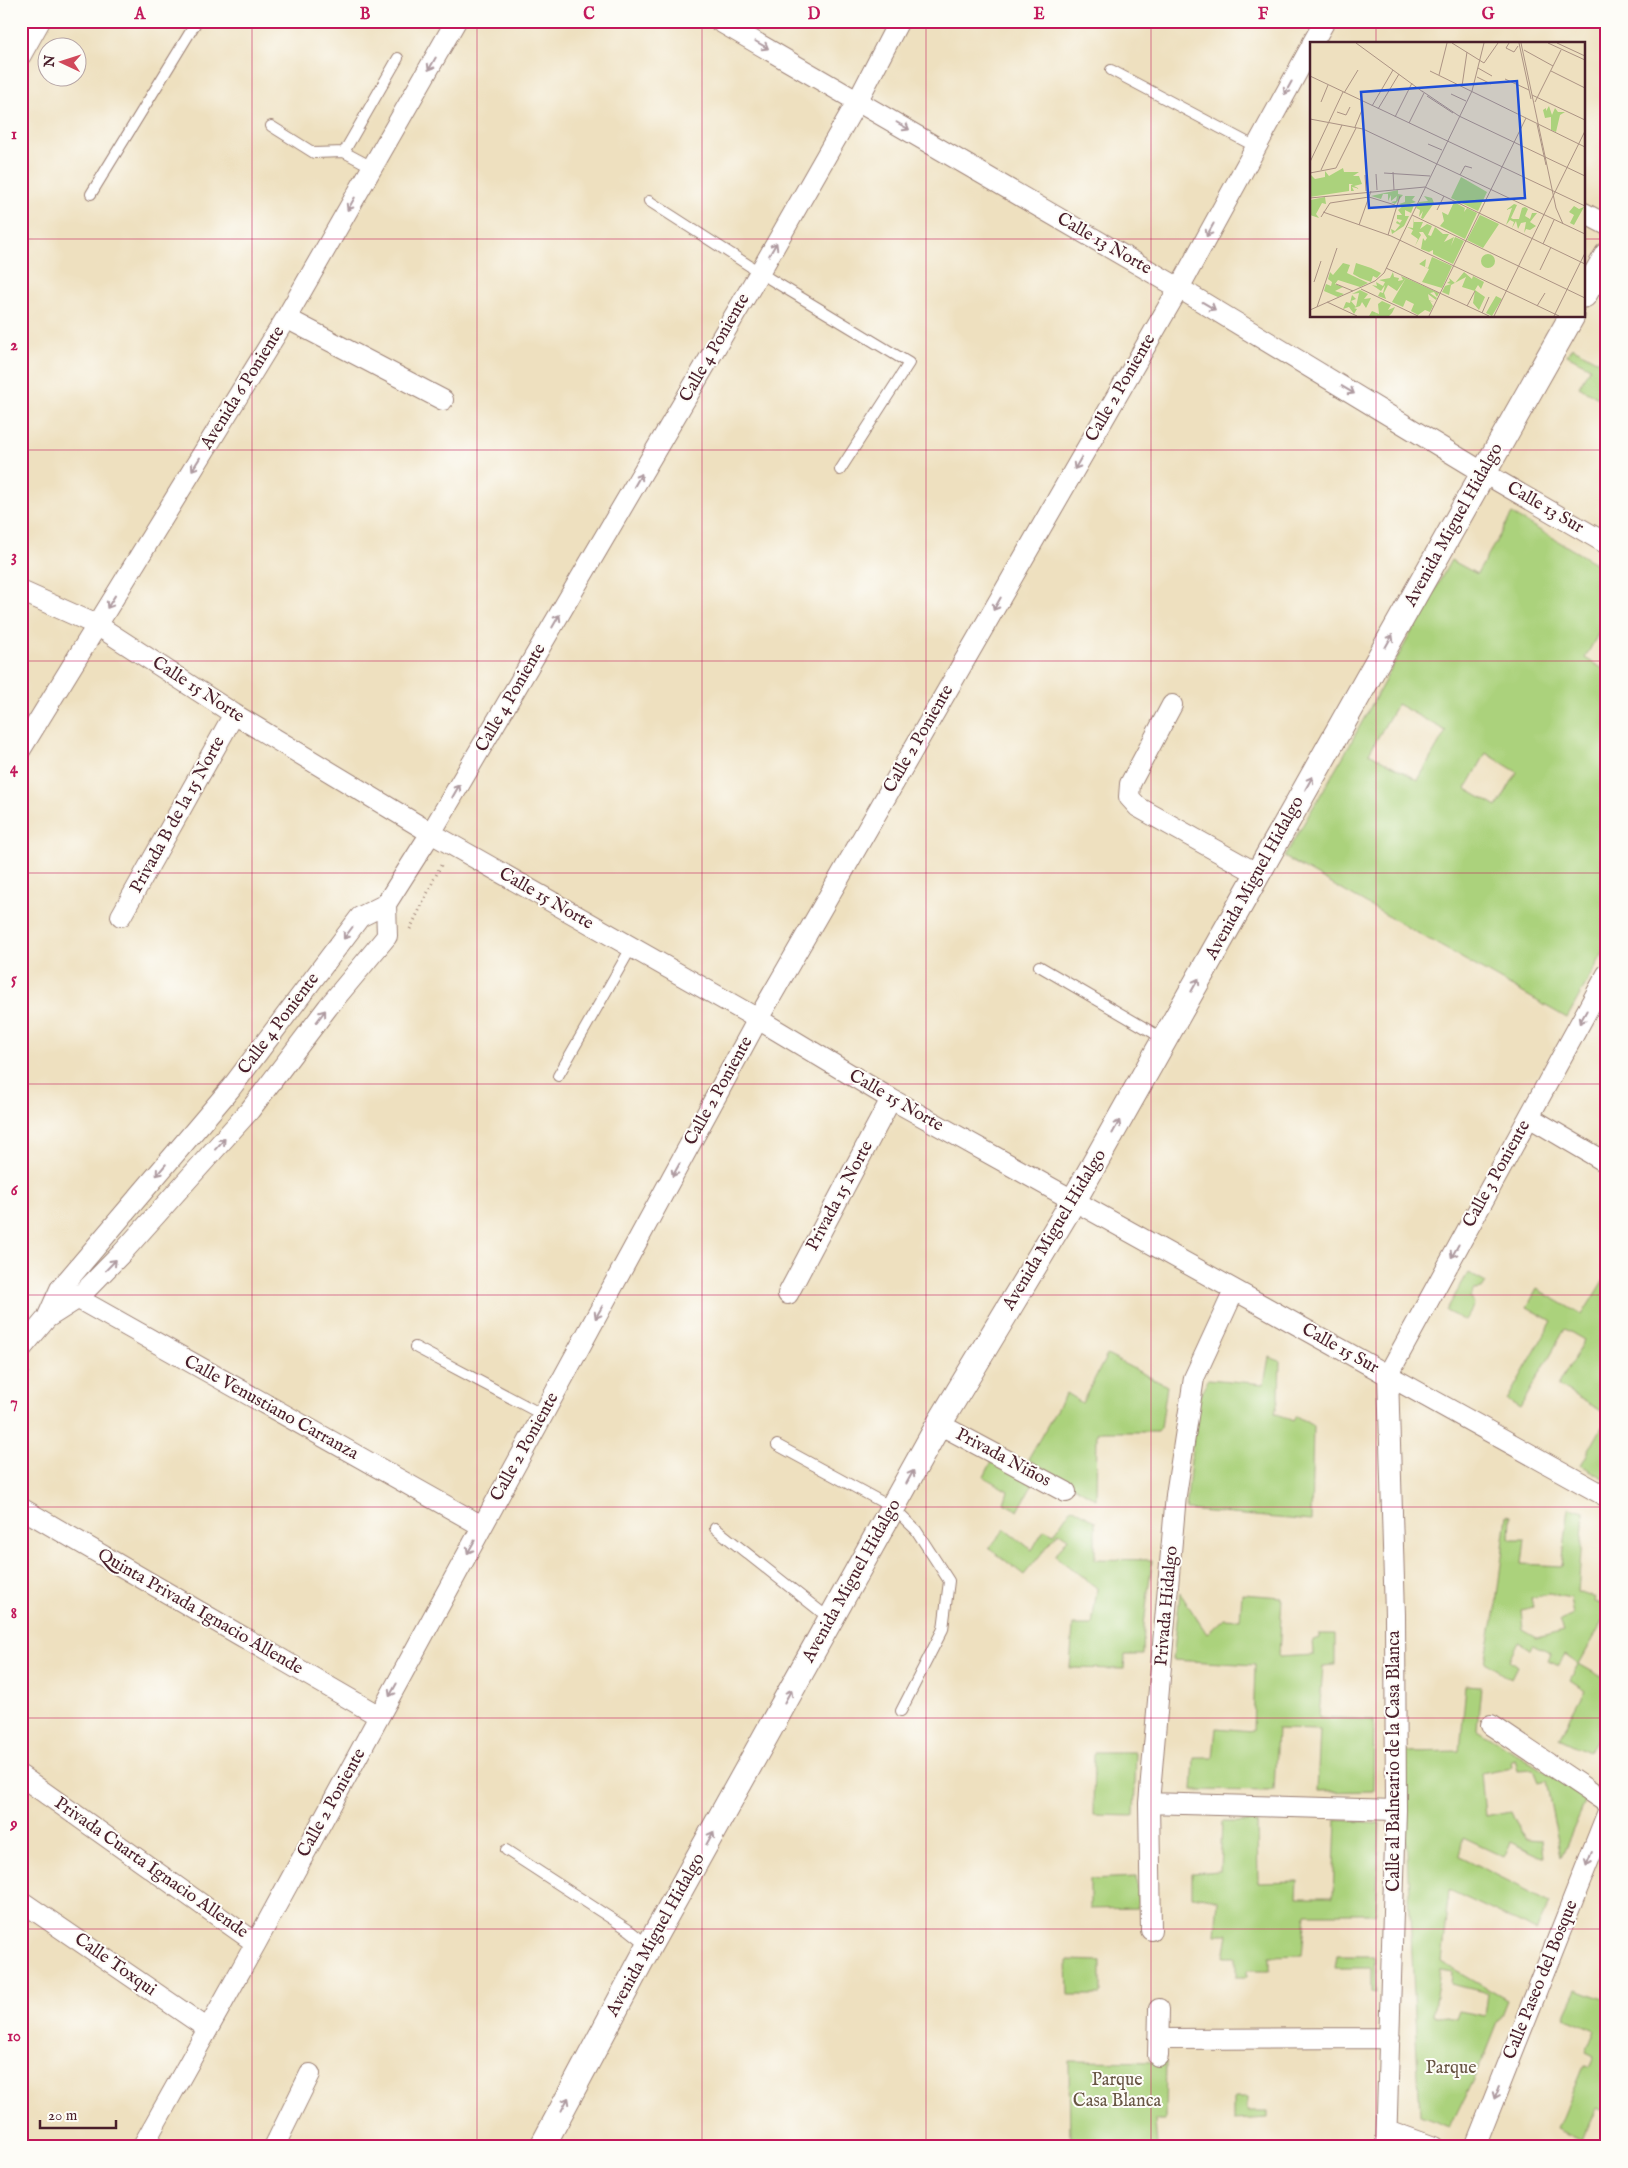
<svg xmlns="http://www.w3.org/2000/svg" width="1628" height="2168" font-family="'IM FELL English',serif">
  <style>
    .green { fill: #abd27c; stroke: #7a7854; fill-rule: evenodd }
    .lines { fill: none; stroke-linecap: round; stroke-linejoin: round }
    .service-casing { stroke: #9c8075; stroke-width: 12 }
    .minor-casing { stroke: #9c8075; stroke-width: 22 }
    .tertiary-casing { stroke: #9c8075; stroke-width: 27 }
    .path { stroke: #9c8075; stroke-width: 3; stroke-dasharray: 1 4; stroke-linecap: butt }
    .service { stroke: #fff; stroke-width: 10 }
    .minor { stroke: #fff; stroke-width: 20 }
    .tertiary { stroke: #fff; stroke-width: 25 }
    .oneway { stroke: #ae9aa0 }
    .grid { fill: none; stroke: #c2185b; stroke-width: 1; stroke-opacity: 0.55 }
    .labels { text-anchor: middle; dominant-baseline: central; stroke-width: 4; stroke-linejoin: round; paint-order: stroke }
    .street-label { font-size: 18px; fill: #4a1f2b; stroke: #fdfcf7 }
    .park-label { font-size: 18px; fill: #675543; stroke: #fdfcf7 }
    .inset-road { fill: none; stroke: #ac9384; stroke-width: 1 }
    .view { fill: #1d4ed8; fill-opacity: 0.15; stroke: #1d4ed8; stroke-width: 2.5 }
    .inset-edge { fill: none; stroke: #4a1f2b; stroke-width: 2.5 }
    .neatline { fill: none; stroke: #c2185b; stroke-width: 2 }
    .grid-label { font-size: 16px; text-anchor: middle; font-weight: bold; fill: #c2185b }
  </style>
  <rect width="100%" height="100%" fill="#fdfcf7"/>
  <filter id="ink" filterUnits="userSpaceOnUse"><feTurbulence type="fractalNoise" baseFrequency=".02" numOctaves="2"/><feDisplacementMap in="SourceGraphic" scale="10" xChannelSelector="R" yChannelSelector="G"/><feConvolveMatrix kernelMatrix="1 2 1 2 8 2 1 2 1" color-interpolation-filters="sRGB"/></filter>
  <filter id="wash" filterUnits="userSpaceOnUse"><feTurbulence type="fractalNoise" baseFrequency=".0096" numOctaves="4" result="noise"/><feDisplacementMap in="SourceGraphic" scale="20" xChannelSelector="R" yChannelSelector="G"/><feGaussianBlur stdDeviation="1.12" result="paint"/><feColorMatrix in="noise" values="0 0 0 0 0 0 0 0 0 0 0 0 0 0 0 0 0 1.4 0 .05"/><feComposite in="paint" operator="in"/></filter>
  <g filter="url(#wash)">
    <rect width="100%" height="100%" fill="#eee0bf"/>
    <!-- green -->
    <path class="green" d="M1572,347L1607,366V403L1579,387L1590,367L1567,355Z
      M1512,514L1607,570V618L1585,658L1603,669L1607,663V946L1567,1018L1284,857L1344,755L1451,560L1477,574ZM1397,704L1446,731L1418,780L1369,753ZM1486,753L1517,772L1497,807L1466,789Z
      M1468,1273L1486,1283L1482,1289L1474,1290L1470,1297L1474,1305L1465,1321L1446,1311Z
      M1607,1274V1414L1558,1386L1584,1340L1565,1329L1520,1408L1507,1400L1552,1321L1527,1307L1537,1289L1582,1315Z
      M1107,1355L1167,1386L1161,1428L1157,1432H1097L1096,1499L1028,1459L1066,1393L1082,1403Z
      M1269,1357L1280,1361L1279,1396L1275,1413L1293,1421L1296,1416L1313,1426L1311,1521L1186,1510L1197,1401L1208,1379L1264,1384Z
      M1607,1418V1480L1581,1465Z
      M993,1459L1035,1480L1018,1511L1004,1503L1008,1491L984,1477Z
      M1072,1507L1095,1521V1559L1152,1560L1144,1625L1143,1655H1125L1124,1669L1070,1668L1073,1625H1092L1097,1588L1055,1556L1068,1538L1059,1532L1024,1575L989,1548L1005,1529L1032,1550L1044,1529L1054,1534Z
      M1569,1508L1584,1512L1578,1592L1595,1598L1594,1602L1607,1605V1614L1579,1664L1607,1680V1722L1588,1752L1559,1738L1585,1690L1570,1680L1578,1664L1565,1655L1559,1665L1548,1660L1551,1654L1533,1644L1530,1649L1518,1642L1509,1660L1517,1666L1511,1678L1485,1662L1496,1604L1507,1515L1511,1516L1510,1539H1525L1522,1564L1562,1566ZM1549,1594L1570,1598L1573,1615L1560,1621L1564,1631L1537,1638L1523,1630L1521,1610L1533,1607L1531,1598Z
      M1180,1593L1207,1634L1224,1618L1240,1619L1242,1594L1282,1597L1279,1657L1314,1655L1313,1640L1319,1638V1634H1335V1665L1323,1666L1319,1717L1374,1720L1373,1791L1317,1792L1320,1730L1277,1729L1274,1791L1192,1790L1194,1758H1213L1216,1728L1253,1731L1255,1665L1173,1660Z
      M1466,1685L1481,1686L1477,1729L1587,1798L1561,1857L1546,1780L1538,1782L1533,1770L1518,1771L1515,1759L1511,1760L1512,1767L1481,1773L1485,1816L1511,1811L1520,1831L1526,1839L1542,1840L1544,1858L1511,1842L1504,1857L1463,1838L1459,1856L1550,1902L1536,1931L1449,1890L1441,1962L1507,2000L1486,2053L1450,2127L1420,2116L1402,1752L1460,1751ZM1440,1970L1452,1972L1451,1984L1488,1993L1485,2016L1458,2011L1455,2019L1433,2014Z
      M1094,1752H1136L1134,1816L1093,1815Z
      M1336,1820L1380,1823L1376,1914H1306L1302,1955L1269,1956V1970H1247V1977H1236V1957H1224L1228,1934H1215L1218,1900L1192,1896V1873L1220,1871L1222,1822H1257L1258,1883L1298,1882L1297,1897H1333Z
      M1136,1877L1138,1908L1090,1909V1879Z
      M1337,1956H1374L1376,1993L1371,1992V1968H1335Z
      M1067,1960L1101,1961V1995H1068Z
      M1577,1989L1604,1999L1607,1996V2057L1604,2063L1607,2064V2113L1596,2108L1582,2141L1557,2129L1583,2066L1589,2067L1594,2056L1586,2052L1595,2030L1564,2017Z
      M1069,2061L1166,2062L1165,2120H1155L1157,2147H1070Z
      M1234,2098H1247V2111H1268V2118L1234,2120Z"/>
  </g>
  <g filter="url(#ink)">
    <g class="lines">
      <!-- service casing -->
      <g class="service-casing">
        <path id="service" d="M1111,70L1256,147
          M271,126L314,153L344,152
          M372,167L344,152L398,58
          M91,194L197,21
          M649,201L770,279L909,363L840,470
          M1039,966L1164,1039
          M558,1076L631,948
          M415,1347L543,1415
          M777,1445L893,1508L916,1530L949,1581L943,1629L901,1711
          M715,1528L830,1619
          M506,1850L629,1930L649,1946"/>
      </g>
      <!-- minor casing -->
      <g class="minor-casing">
        <path id="minor" d="M719,21L1179,288L1484,473L1607,544
          M1312,44L1325,21
          M21,55L40,21
          M1584,213L1607,225
          M286,318L443,400
          M21,591L97,625L234,714L431,833L758,1019L891,1099L1607,1497
          M1172,705L1130,784L1129,797L1138,807L1258,874
          M21,749L286,318L456,21
          M121,916L234,714
          M1529,1117L1607,1163
          M68,1293L482,1526
          M788,1294L891,1099
          M47,1318L60,1289L231,1088L360,917L386,904L431,833L760,272L858,100L899,21
          M21,1349L47,1318L77,1299L122,1253L250,1110L328,1007L387,936L386,904
          M939,1424L1066,1492
          M21,1508L379,1716
          M1491,1725L1607,1803
          M21,1776L256,1943
          M1149,1803L1396,1810
          M21,1901L208,2029
          M1151,1930L1149,1803L1176,1495L1194,1378L1234,1291
          M1158,2039L1390,2038
          M1158,2056L1159,2009
          M1387,2130L1434,2147
          M142,2147L256,1943L758,1019L1179,288L1312,45
          M274,2147L310,2074
          M1386,2147L1396,1810L1395,1615L1388,1375L1607,974
          M1475,2147L1607,1814"/>
      </g>
      <!-- tertiary casing -->
      <g class="tertiary-casing">
        <path id="tertiary" d="M1584,295L1607,255
          M542,2147L649,1946L939,1424L1074,1200L1572,316"/>
      </g>
      <!-- path -->
      <path class="path" d="M410,929L441,865
        M21,1380L29,1371"/>
      <!-- service -->
      <use href="#service" class="service"/>
      <!-- minor -->
      <use href="#minor" class="minor"/>
      <!-- tertiary -->
      <use href="#tertiary" class="tertiary"/>
    </g>
    <!-- one-way arrows -->
    <defs><path id="oneway-shaft" d="M-6 0H5M1.5-3L5.5 0L1.5 3" fill="none" stroke-width="1.6" stroke-linecap="round" stroke-linejoin="round" transform="scale(1.25)"/></defs>
    <g class="oneway">
      <use href="#oneway-shaft" transform="translate(762 45) rotate(30)"/>
      <use href="#oneway-shaft" transform="translate(432 64) rotate(120)"/>
      <use href="#oneway-shaft" transform="translate(1288 88) rotate(119)"/>
      <use href="#oneway-shaft" transform="translate(903 126) rotate(30)"/>
      <use href="#oneway-shaft" transform="translate(351 204) rotate(120)"/>
      <use href="#oneway-shaft" transform="translate(1210 230) rotate(119)"/>
      <use href="#oneway-shaft" transform="translate(773 249) rotate(-60)"/>
      <use href="#oneway-shaft" transform="translate(1209 306) rotate(31)"/>
      <use href="#oneway-shaft" transform="translate(1348 390) rotate(31)"/>
      <use href="#oneway-shaft" transform="translate(1078 463) rotate(120)"/>
      <use href="#oneway-shaft" transform="translate(196 464) rotate(122)"/>
      <use href="#oneway-shaft" transform="translate(638 480) rotate(-60)"/>
      <use href="#oneway-shaft" transform="translate(111 602) rotate(122)"/>
      <use href="#oneway-shaft" transform="translate(997 604) rotate(120)"/>
      <use href="#oneway-shaft" transform="translate(556 621) rotate(-60)"/>
      <use href="#oneway-shaft" transform="translate(1389 641) rotate(-61)"/>
      <use href="#oneway-shaft" transform="translate(1309 783) rotate(-61)"/>
      <use href="#oneway-shaft" transform="translate(456 791) rotate(-60)"/>
      <use href="#oneway-shaft" transform="translate(348 933) rotate(127)"/>
      <use href="#oneway-shaft" transform="translate(1195 985) rotate(-61)"/>
      <use href="#oneway-shaft" transform="translate(321 1016) rotate(-53)"/>
      <use href="#oneway-shaft" transform="translate(1583 1017) rotate(119)"/>
      <use href="#oneway-shaft" transform="translate(1116 1127) rotate(-61)"/>
      <use href="#oneway-shaft" transform="translate(220 1144) rotate(-48)"/>
      <use href="#oneway-shaft" transform="translate(161 1170) rotate(130)"/>
      <use href="#oneway-shaft" transform="translate(676 1170) rotate(119)"/>
      <use href="#oneway-shaft" transform="translate(1455 1251) rotate(119)"/>
      <use href="#oneway-shaft" transform="translate(111 1265) rotate(-46)"/>
      <use href="#oneway-shaft" transform="translate(599 1312) rotate(119)"/>
      <use href="#oneway-shaft" transform="translate(910 1477) rotate(-61)"/>
      <use href="#oneway-shaft" transform="translate(471 1547) rotate(119)"/>
      <use href="#oneway-shaft" transform="translate(393 1690) rotate(119)"/>
      <use href="#oneway-shaft" transform="translate(788 1696) rotate(-61)"/>
      <use href="#oneway-shaft" transform="translate(710 1838) rotate(-61)"/>
      <use href="#oneway-shaft" transform="translate(1589 1859) rotate(112)"/>
      <use href="#oneway-shaft" transform="translate(1497 2092) rotate(112)"/>
      <use href="#oneway-shaft" transform="translate(565 2104) rotate(-62)"/>
    </g>
  </g>
  <!-- grid -->
  <path class="grid" d="M252,21V2147M477,21V2147M702,21V2147M926,21V2147M1151,21V2147M1376,21V44M21,239H1312M1584,239H1607M1376,316V2147M21,450H1607M21,661H1607M21,873H1607M21,1084H1607M21,1295H1607M21,1507H1607M21,1718H1607M21,1929H1607"/>
  <g class="labels">
    <!-- street labels -->
    <g class="street-label">
      <text transform="translate(1104 244) rotate(30)">Calle 13 Norte</text>
      <text transform="translate(715 348) rotate(-60)">Calle 4 Poniente</text>
      <text transform="translate(243 388) rotate(-58)">Avenida 6 Poniente</text>
      <text transform="translate(1121 388) rotate(-60)">Calle 2 Poniente</text>
      <text transform="translate(1545 508) rotate(30)">Calle 13 Sur</text>
      <text transform="translate(1454 525) rotate(-61)">Avenida Miguel Hidalgo</text>
      <text transform="translate(198 690) rotate(33)">Calle 15 Norte</text>
      <text transform="translate(511 698) rotate(-60)">Calle 4 Poniente</text>
      <text transform="translate(919 739) rotate(-60)">Calle 2 Poniente</text>
      <text transform="translate(178 815) rotate(-61)">Privada B de la 15 Norte</text>
      <text transform="translate(1255 878) rotate(-61)">Avenida Miguel Hidalgo</text>
      <text transform="translate(546 899) rotate(30)">Calle 15 Norte</text>
      <text transform="translate(279 1024) rotate(-53)">Calle 4 Poniente</text>
      <text transform="translate(719 1091) rotate(-61)">Calle 2 Poniente</text>
      <text transform="translate(896 1101) rotate(30)">Calle 15 Norte</text>
      <text transform="translate(1497 1174) rotate(-61)">Calle 3 Poniente</text>
      <text transform="translate(840 1196) rotate(-62)">Privada 15 Norte</text>
      <text transform="translate(1055 1230) rotate(-59)">Avenida Miguel Hidalgo</text>
      <text transform="translate(1340 1349) rotate(29)">Calle 15 Sur</text>
      <text transform="translate(271 1408) rotate(29)">Calle Venustiano Carranza</text>
      <text transform="translate(525 1447) rotate(-61)">Calle 2 Poniente</text>
      <text transform="translate(1003 1458) rotate(28)">Privada Niños</text>
      <text transform="translate(852 1581) rotate(-61)">Avenida Miguel Hidalgo</text>
      <text transform="translate(1167 1606) rotate(-85)">Privada Hidalgo</text>
      <text transform="translate(200 1612) rotate(30)">Quinta Privada Ignacio Allende</text>
      <text transform="translate(1394 1761) rotate(-90)">Calle al Balneario de la Casa Blanca</text>
      <text transform="translate(332 1803) rotate(-61)">Calle 2 Poniente</text>
      <text transform="translate(151 1868) rotate(35)">Privada Cuarta Ignacio Allende</text>
      <text transform="translate(656 1935) rotate(-61)">Avenida Miguel Hidalgo</text>
      <text transform="translate(115 1965) rotate(35)">Calle Toxqui</text>
      <text transform="translate(1541 1980) rotate(-68)">Calle Paseo del Bosque</text>
    </g>
    <!-- park labels -->
    <g class="park-label">
      <text x="1451" y="2068">Parque</text>
      <text x="1117" y="2080">Parque<tspan x="1117" dy="21">Casa Blanca</tspan></text>
    </g>
  </g>
  <!-- overview -->
  <g transform="translate(1310 42)">
    <rect width="275" height="275" fill="#eee0bf"/>
    <path d="M239,64L242,73L245,66L248,70H255L250,73L246,90L241,88V75L235,76L233,68L236,66V69ZM33,126L34,130H49L43,134H49L52,142L44,144L50,147L42,145L44,149H41V143L43,142H39V149L0,155L1,133L5,137L15,135V129L19,134ZM151,135L177,150L168,169L141,156ZM88,148V152L93,153L85,162L81,160L86,159L87,154L81,159V153L78,159V152H73L71,157L61,154ZM95,154H105L102,158L106,160L100,162L104,163L101,171L95,168V174H99L94,184L82,192L81,187L85,189L90,183L86,181L87,179L90,181L92,178L87,177V173H92L88,168L93,164L89,162L95,160ZM114,154L122,156L124,161L113,177L111,176L113,169L109,175L110,168L106,166L109,160L118,159ZM15,155L16,162L12,161L6,172L9,176L0,173V158ZM144,160L155,166L154,170L157,166L167,171L155,197L130,184L134,179L132,170L138,173ZM204,162L207,163L201,176L203,177H209L212,166L215,165L218,167L215,174L220,177L222,171H227L220,180L226,184L220,188L216,187L214,191L216,180L211,181L208,187L206,179L202,186L204,180L200,178L196,183L202,166L196,168ZM264,164L269,167L274,165L264,183L260,181L264,173L259,170ZM170,173L189,182L173,206L157,198ZM104,175V180H113L110,187L117,182L122,184L118,193L121,194L125,185L133,192H139L134,200L144,195L141,204L145,195L154,199L143,222L123,212V208L119,210L111,207L113,196L115,199L117,196L113,190H109L111,193L105,204L108,197L101,192L103,188L97,185L103,186ZM171 219a7 7 0 1 1 14 0a7 7 0 1 1-14 0ZM122,215L142,224L132,246L112,240L119,227L109,222L116,217L115,225L118,226ZM33,221L40,223L37,231L58,241L50,245L28,238L25,242L33,245L25,249L34,252L28,255L14,249L16,242L21,244L22,240L18,237L20,230L23,233ZM46,221L61,226L71,231L67,236L63,234L61,240L50,236L43,232ZM83,230L84,235L89,236L88,239L93,238L91,234L96,236L87,249L78,243L74,251L76,257L68,254L70,250L73,251L75,243L71,249L62,243L67,244L66,240L73,244L75,240L69,238L80,236ZM154,230L162,237L163,234L174,240L171,247L168,243L165,248L175,255L169,268L163,261L165,249L152,245L156,235L141,243L139,253L132,250L135,244L141,242L137,241L140,239L139,236L145,241ZM96,236L129,251L127,255L124,250L120,251L127,256L126,258L118,252L119,258L124,260L120,259L123,264L120,270L115,268L108,273L101,269L104,262L96,258L93,265L82,260ZM50,248L58,252L54,257L61,256L56,266L52,260L50,264L44,266L47,267L44,272L39,265L33,267L36,260L40,261L42,253L46,257L41,259L46,265L49,251L42,252ZM186,254L192,257L182,274L176,271ZM72,259L81,263L78,268L85,265L82,271L79,274H59L62,269L69,272L68,262Z" fill="#abd27c"/>
    <path class="inset-road" d="M46,1L113,50M142,1L174,21L188,1M199,1L196,6L204,10L208,4M209,1L221,57M211,1L246,166L253,182M238,1L275,18M247,1L275,14M214,8L243,24M168,26L182,34M120,29L275,105M241,29L275,46M129,33L137,1M0,34L275,164M167,35L181,42M195,37L219,48M152,44L157,10M112,49L149,74L275,134M34,51L48,28M141,52L156,59M222,53L275,78M117,54L143,71M11,60L18,43M225,60L251,8M62,64L83,28M68,67L89,32M27,70L36,73L40,65M85,75L102,41M0,77L53,87L275,192M99,81L114,51M227,82L236,123M45,85L52,68M118,102L132,108M0,120L33,50M11,128L32,83M83,130L84,148M0,131L26,126L46,86M74,131L120,134M66,132L67,148M55,133L56,149M150,133L155,124L162,126M0,156L115,145L275,222M127,168L134,154M13,170L81,194L249,274M102,173L275,256M11,175L20,161L59,155L85,163M49,183L61,149M78,193L90,154M233,202L244,178M76,226L179,274M230,228L241,205M4,240L11,219M26,242L43,249M51,247L108,274M17,260L47,274M157,264L165,249M227,264L235,251M7,265L27,206M0,268L65,239L74,231L162,49L174,1M172,271L179,255M119,274L216,76M184,274L275,89M244,274L275,211"/>
    <path class="view" d="M207,39L215,156L59,166L51,50Z"/>
    <rect width="275" height="275" class="inset-edge"/>
  </g>
  <!-- margin -->
  <rect width="1628" height="2168" fill="none" stroke="#fdfcf7" stroke-width="55"/>
  <!-- north arrow -->
  <g transform="translate(62 62) rotate(274)"><circle r="24" fill="#fdfcf7" stroke="#b5a4a5"/>
  <path d="M0-4L9 19L0 12L-9 19Z" fill="#d1495b"/>
  <text y="-8" font-size="14" font-weight="bold" text-anchor="middle" fill="#4a1f2b">N</text>
  </g>
  <!-- scale -->
  <path d="M40 2120v8h76v-8" fill="none" stroke="#4a1f2b" stroke-width="2.5"/>
  <text x="48" y="2120" font-size="15" fill="#4a1f2b" stroke="#fdfcf7" stroke-width="4" paint-order="stroke">20 m</text>
  <rect x="28" y="28" width="1572" height="2112" class="neatline"/>
  <g class="grid-label">
    <text x="140" y="19">A</text>
    <text x="365" y="19">B</text>
    <text x="589" y="19">C</text>
    <text x="814" y="19">D</text>
    <text x="1039" y="19">E</text>
    <text x="1263" y="19">F</text>
    <text x="1488" y="19">G</text>
    <text x="14" y="139">1</text>
    <text x="14" y="350">2</text>
    <text x="14" y="561">3</text>
    <text x="14" y="773">4</text>
    <text x="14" y="984">5</text>
    <text x="14" y="1195">6</text>
    <text x="14" y="1407">7</text>
    <text x="14" y="1618">8</text>
    <text x="14" y="1829">9</text>
    <text x="14" y="2041">10</text>
  </g>
</svg>
